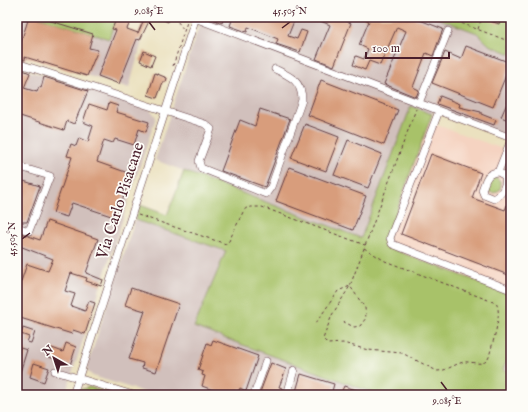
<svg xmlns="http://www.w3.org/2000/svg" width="528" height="412" font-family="'IM FELL English',serif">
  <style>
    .built { fill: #f5d3c1 }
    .industrial { fill: #d1c0bc }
    .green { fill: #a8c269; stroke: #79704a }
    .building { fill: #d89d7c }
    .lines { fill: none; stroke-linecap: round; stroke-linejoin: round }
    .minor-casing { stroke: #623c41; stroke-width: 8 }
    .path { stroke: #623c41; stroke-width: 1; stroke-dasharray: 3 3; stroke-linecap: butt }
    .minor { stroke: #fff; stroke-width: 7 }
    .ticks { fill: none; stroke: #4a1f2b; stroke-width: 1.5 }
    .labels { text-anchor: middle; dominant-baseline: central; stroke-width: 3.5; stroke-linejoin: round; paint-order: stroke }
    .street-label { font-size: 16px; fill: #4a1f2b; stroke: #fdfcf7 }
    .neatline { fill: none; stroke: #4a1f2b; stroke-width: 1.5 }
    .ticks-label { font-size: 10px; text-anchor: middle; fill: #4a1f2b }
  </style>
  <rect width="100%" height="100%" fill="#fdfcf7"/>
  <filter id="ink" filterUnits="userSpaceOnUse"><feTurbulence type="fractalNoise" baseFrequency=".025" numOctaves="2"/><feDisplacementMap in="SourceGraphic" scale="8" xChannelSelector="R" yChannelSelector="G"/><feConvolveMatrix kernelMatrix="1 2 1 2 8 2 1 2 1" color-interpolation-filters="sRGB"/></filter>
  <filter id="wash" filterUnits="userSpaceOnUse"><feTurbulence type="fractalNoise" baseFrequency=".012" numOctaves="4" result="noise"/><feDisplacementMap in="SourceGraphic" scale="16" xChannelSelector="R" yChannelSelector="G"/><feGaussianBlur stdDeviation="0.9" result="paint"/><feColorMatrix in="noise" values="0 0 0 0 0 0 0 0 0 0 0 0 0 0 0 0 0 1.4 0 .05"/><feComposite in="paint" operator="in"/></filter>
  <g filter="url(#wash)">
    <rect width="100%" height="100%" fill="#ebe1bf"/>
    <!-- built -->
    <path class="built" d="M429,122L511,152V294L384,246Z"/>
    <!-- industrial -->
    <path class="industrial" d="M17,17H38L109,39L112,29L142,41L129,88L26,57L25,63L17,60Z
      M202,17H435L477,33L492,47L511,54V138L434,109L432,114L411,106L361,238L155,160Z
      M17,67L150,109L156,117L65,395H17Z
      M135,220L227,251L194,327L379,395H153L93,376L88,372L87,367Z
      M511,351V373L503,370Z"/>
    <!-- green -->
    <path class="green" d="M38,17H117L109,39Z
      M435,17H511V54L489,45L477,33Z
      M411,106L432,114L384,246L511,294V351L503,370L511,373V395H379L194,327L226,251L135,220L140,205L167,215L184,171L361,238Z
      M485 185a8 8 0 1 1 16 0a8 8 0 1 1-16 0Z
      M90,387L115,395H76L79,390Z"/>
    <g id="blocks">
      <!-- building -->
      <path class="building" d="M29,17H38L93,34L89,48L98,50L87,76L25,57V60L17,58V44L20,45Z
        M117,17H132L127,29L138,33L145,17H151L140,40L137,39L119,84L98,76L116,30L112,29Z
        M157,17H170L168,22Z
        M208,17H224L222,23Z
        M233,17H290L289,19L294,21L288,36L297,39L301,30L307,32L300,52L276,44L278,39L248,27L247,32L230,26Z
        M311,17H338L351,23L334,66L316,59L330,25Z
        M361,17H412L443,29L433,56L426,53L413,87L419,90L416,97L384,84L406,31L397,27L380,65L369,61L365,70L353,65L356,56L364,59L368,49L359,45L369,21Z
        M492,17H502L499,24L490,21Z
        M466,46L511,63L493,107L432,83L445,52L461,59Z
        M144,51L155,56L151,66L140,61Z
        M18,68L30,73L24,88L37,92L39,87L41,88L44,77L88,91L74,124L67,121L64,130L17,115Z
        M155,73L167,78L166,82H163L157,98L148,95Z
        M321,80L398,110L384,145L308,115Z
        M511,94V121L501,117Z
        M440,96L460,104L459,107L481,112V114L496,120L494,125L437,104Z
        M109,103L118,106L116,112L149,122L146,132L139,129L134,145L115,139L113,143L104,140L97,162L131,174L120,207L118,206L114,217L72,203L67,217L53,213L72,157L67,156L71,144L76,146L79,138L88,142L93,126L83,122L89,104L107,110Z
        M260,109L290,119L265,187L221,171L240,120L255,126Z
        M305,124L339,137L326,171L291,158Z
        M348,140L382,154L368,188L334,175Z
        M431,154L481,173L472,198L505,210L511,195V276L401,234Z
        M289,167L366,196L353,230L276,201Z
        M17,179L40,186L27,222H17Z
        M47,221L98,239L86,273L103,280L101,286L86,281L87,278L71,273L65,291L75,294L71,306L85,311L89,301L95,303L85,334L73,330L72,334L17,317V293L27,264L48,271L53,259L17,245V232L40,240Z
        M131,288L179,304L156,372L142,368L143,363L129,359L145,311L125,305Z
        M23,328L35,332L31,343L27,342L29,337L21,334Z
        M213,340L258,356L246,391L240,388L237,395H226L202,386L205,376L202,375L203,372L198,370L207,343L211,345Z
        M66,343L76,347L70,365L49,357L52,348L63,352Z
        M17,347L27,350L18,379H17Z
        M34,363L49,368L44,382L30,377Z
        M271,363L286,369L279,387L282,388L280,395H259Z
        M301,374L334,384L331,395H295Z
        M344,386L359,391L358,395H340Z"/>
    </g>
  </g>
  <g filter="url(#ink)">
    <use href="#blocks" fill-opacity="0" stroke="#623c41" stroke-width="1"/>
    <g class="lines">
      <!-- minor casing -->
      <g class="minor-casing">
        <path id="minor" d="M192,17L511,138
          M17,63L205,124L211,129L199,161L201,168L266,194L271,187L302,100C302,81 290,76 275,69
          M419,103L448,31
          M439,111L390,238L392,244L511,290
          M17,166L50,176L29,231L17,227
          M498,172L505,176C507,185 502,195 494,199L484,195L482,190C486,180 486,173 498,172Z
          M498,172L511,140
          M17,262H18
          M55,371L133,395
          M73,395L196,17
          M254,395L266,361
          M287,395L294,370"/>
      </g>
      <!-- path -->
      <path class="path" d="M174,17L184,30
        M445,17L511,42
        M478,29L482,17
        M173,66L187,22
        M138,215L226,244L229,241L244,210L248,207H262L365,245
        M364,248L385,261L496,303C503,313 492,344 489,357C484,368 474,361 464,362C454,364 447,371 437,371L402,353L368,350L343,343L328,344L323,339L332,315L350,286L416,109
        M316,323L338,291L350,286L365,308L366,318L360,326L354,327L344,322L346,319"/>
      <!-- minor -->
      <use href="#minor" class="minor"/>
    </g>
  </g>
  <!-- ticks -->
  <path class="ticks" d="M149,22L155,30M282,28L290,22M22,239L30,233M441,382L447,390"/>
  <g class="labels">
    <!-- street labels -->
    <g class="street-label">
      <text transform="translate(121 201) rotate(-72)">Via Carlo Pisacane</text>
    </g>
  </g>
  <!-- margin -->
  <rect width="528" height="412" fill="none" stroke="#fdfcf7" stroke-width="44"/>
  <!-- north arrow -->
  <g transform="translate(54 358) rotate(321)" stroke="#fdfcf7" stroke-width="3" paint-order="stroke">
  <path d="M0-3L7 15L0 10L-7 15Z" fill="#4a1f2b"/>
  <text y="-6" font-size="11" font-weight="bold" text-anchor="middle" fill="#4a1f2b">N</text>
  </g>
  <!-- scale -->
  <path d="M366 52v6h83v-6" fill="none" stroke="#4a1f2b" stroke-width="2"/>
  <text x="372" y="52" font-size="12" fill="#4a1f2b" stroke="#fdfcf7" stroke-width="3" paint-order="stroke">100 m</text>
  <rect x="22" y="22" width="484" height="368" class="neatline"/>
  <g class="ticks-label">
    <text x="149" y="14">9.085°E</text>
    <text x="290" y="14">45.505°N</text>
    <text transform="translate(11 239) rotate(-90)" y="4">45.505°N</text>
    <text x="447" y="404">9.085°E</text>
  </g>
</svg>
